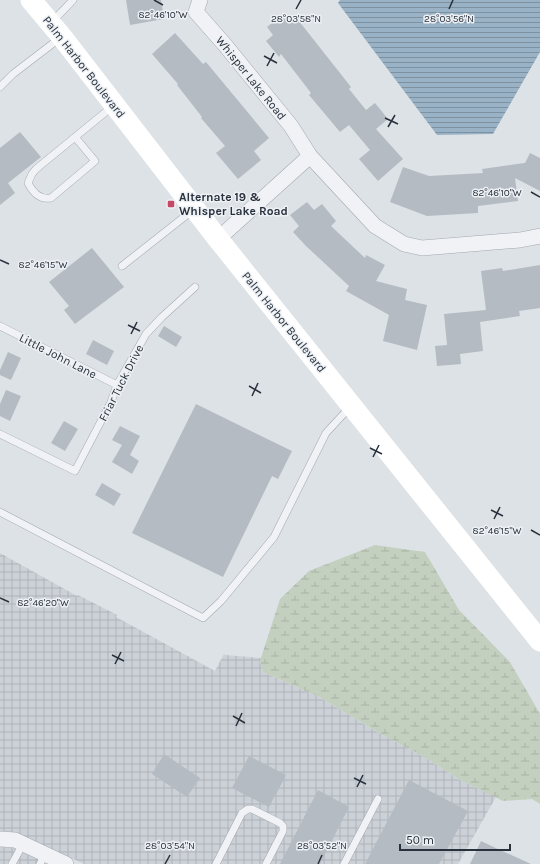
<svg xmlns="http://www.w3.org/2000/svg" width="540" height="864" font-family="Karla,sans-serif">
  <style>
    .industrial { fill: url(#industrial-grid) }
    .wetland { fill: url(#wetland-marsh) }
    .water { fill: url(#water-rules) }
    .building { fill: #b5bbc3 }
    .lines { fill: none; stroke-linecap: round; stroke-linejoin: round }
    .lane-casing { stroke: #a3a9b0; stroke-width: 8 }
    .street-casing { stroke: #a3a9b0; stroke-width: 16 }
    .lane { stroke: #f0f2f5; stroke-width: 7 }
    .street { stroke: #f0f2f5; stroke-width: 15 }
    .secondary { stroke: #fff; stroke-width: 21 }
    .ticks { fill: none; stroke: #28313c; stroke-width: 1.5 }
    .poi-dot { fill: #c54864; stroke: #edf0f4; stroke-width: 1.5 }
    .labels { text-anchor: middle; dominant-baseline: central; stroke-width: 3; stroke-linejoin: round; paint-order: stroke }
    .street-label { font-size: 12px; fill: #28313c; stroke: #edf0f4 }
    .poi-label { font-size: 12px; font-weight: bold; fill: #28313c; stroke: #edf0f4; text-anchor: start }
    .ticks-label { font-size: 10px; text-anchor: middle; fill: #28313c; stroke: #edf0f4; stroke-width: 3; stroke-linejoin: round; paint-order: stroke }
  </style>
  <defs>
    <pattern id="industrial-grid" width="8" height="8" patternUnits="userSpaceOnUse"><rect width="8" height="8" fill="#ccd1d8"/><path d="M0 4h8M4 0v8" fill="none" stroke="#afb4ba"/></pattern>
    <pattern id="wetland-marsh" width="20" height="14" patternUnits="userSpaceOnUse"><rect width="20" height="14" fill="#c4d0bf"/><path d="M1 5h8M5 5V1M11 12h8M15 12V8" fill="none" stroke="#a8b3a5"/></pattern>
    <pattern id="water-rules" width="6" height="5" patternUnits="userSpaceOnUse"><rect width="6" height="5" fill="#9ab2c5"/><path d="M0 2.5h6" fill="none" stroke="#7e91a1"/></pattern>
  </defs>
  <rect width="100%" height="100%" fill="#dde2e6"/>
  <!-- industrial -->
  <path class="industrial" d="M0,553L77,596L78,595L117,615L116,617L215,671L224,654L225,655L261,658L260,661L263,672L321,698L374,730L426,758L460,780L496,797L458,864H84L18,833L0,831Z
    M0,847L13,848L48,864H0Z"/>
  <!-- wetland -->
  <path class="wetland" d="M375,545L425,552L459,610L510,662L540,714V804L532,799L503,801L460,780L426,758L374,730L321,698L263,672L260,661L280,599L309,571Z"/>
  <!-- water -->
  <path class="water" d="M340,0H540V52L493,134L437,135L338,3Z"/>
  <!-- building -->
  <path class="building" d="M126,0H161L164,19L130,25Z
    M282,15L288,23L295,16L351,87L349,89L366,110L375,103L388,119L376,129L403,159L378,181L359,159L370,150L349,125L340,132L309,95L311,93L281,54L279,57L266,41L273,35L267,27Z
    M175,33L203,64L206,62L269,138L254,151L261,160L238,179L216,153L225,146L201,118L202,117L177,85L178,84L152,54Z
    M20,132L41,157L8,183L15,193L0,205V148Z
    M530,153L540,158V191L515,178L518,201L478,206V213L427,216L390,202L403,167L429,176L483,173L482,169L525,163Z
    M307,202L314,210L322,204L336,221L331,226L365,258L366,255L385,265L376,281L407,289L405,300L427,305L417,350L383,341L389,315L346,291L349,286L306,246L293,232L299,226L290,215Z
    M92,248L124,287L75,324L64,310L69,306L49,282Z
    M540,265V308L519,311L520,316L480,322L483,351L460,354L461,364L437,366L435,346L447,345L444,314L486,310L481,271L502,268L503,271Z
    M164,326L182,337L176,347L158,336Z
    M93,340L114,351L107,365L86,354Z
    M8,352L21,358L11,380L0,375V370Z
    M6,390L21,396L10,421L0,416V404Z
    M196,404L292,451L278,479L272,476L223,577L132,533Z
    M64,421L78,429L65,451L51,443Z
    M120,426L140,436L130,455L139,461L132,474L112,462L122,445L112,440Z
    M102,483L121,494L114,506L95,495Z
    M164,754L200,778L187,797L152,774Z
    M249,756L286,775L269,807L232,788Z
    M409,780L468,811L439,864H365Z
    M318,790L349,807L320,864H280Z
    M481,841L500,850L531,864H470Z"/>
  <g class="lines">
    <!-- lane casing -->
    <g class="lane-casing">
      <path id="lane" d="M52,22L73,0
        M0,87L13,74L60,38
        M75,137L95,161L51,198C40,200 33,193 28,183L32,174L36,169L113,106
        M122,266L193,210
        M0,326L117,385
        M0,434L75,471L111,402L117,385L146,334L162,317L195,287
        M0,512L203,618L221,601L274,537L326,433L350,407
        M12,864L23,844
        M40,864L45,854
        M216,864L242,813L248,809H252L280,823L283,826V831L266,864
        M344,864L378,799"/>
    </g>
    <!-- street casing -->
    <g class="street-casing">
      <path id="street" d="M200,0L196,12L225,45L291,126L310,156L375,226L404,244L422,248L520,240L540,236
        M218,239L310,156
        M0,839L15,840L66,864"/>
    </g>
    <!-- lane -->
    <use href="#lane" class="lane"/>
    <!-- street -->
    <use href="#street" class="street"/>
    <!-- secondary -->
    <path class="secondary" d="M31,0L62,37L218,239L540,641"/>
  </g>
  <!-- ticks -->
  <path class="ticks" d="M154,0L163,5M296,9L301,0M449,9L453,0M264,56L277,63M267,66L274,53M385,118L398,124M388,127L395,115M531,192L540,197M0,260L9,264M128,325L140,331M131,334L137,322M249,386L261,393M252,396L258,383M370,448L382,454M373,457L379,445M491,510L503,516M494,519L500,507M531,530L540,535M0,598L9,602M112,655L124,661M115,664L121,652M233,716L245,723M236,726L242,713M354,778L366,784M357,787L363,775M165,864L170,855M318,864L322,855"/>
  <!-- markers -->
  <rect class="poi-dot" x="167" y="200" width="8" height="8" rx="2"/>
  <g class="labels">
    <!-- street labels -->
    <g class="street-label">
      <text transform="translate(84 67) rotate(52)">Palm Harbor Boulevard</text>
      <text transform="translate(251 78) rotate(51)">Whisper Lake Road</text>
      <text transform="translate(284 322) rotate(51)">Palm Harbor Boulevard</text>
      <text transform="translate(58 356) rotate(27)">Little John Lane</text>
      <text transform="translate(121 383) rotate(-63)">Friar Tuck Drive</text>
    </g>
    <!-- poi labels -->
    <g class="poi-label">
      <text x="179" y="197">Alternate 19 &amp;<tspan x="179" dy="14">Whisper Lake Road</tspan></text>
    </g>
  </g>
  <g class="ticks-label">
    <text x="163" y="18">82°46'10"W</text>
    <text x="296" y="22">28°03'58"N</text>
    <text x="449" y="22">28°03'56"N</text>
    <text x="497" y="196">82°46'10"W</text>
    <text x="43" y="268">82°46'15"W</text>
    <text x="497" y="534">82°46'15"W</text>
    <text x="43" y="606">82°46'20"W</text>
    <text x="170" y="849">28°03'54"N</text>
    <text x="322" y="849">28°03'52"N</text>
  </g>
  <!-- scale -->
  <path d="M400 844v6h110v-6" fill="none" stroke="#28313c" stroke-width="2"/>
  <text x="406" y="844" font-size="12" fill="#28313c" stroke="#edf0f4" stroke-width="3" paint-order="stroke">50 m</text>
</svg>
